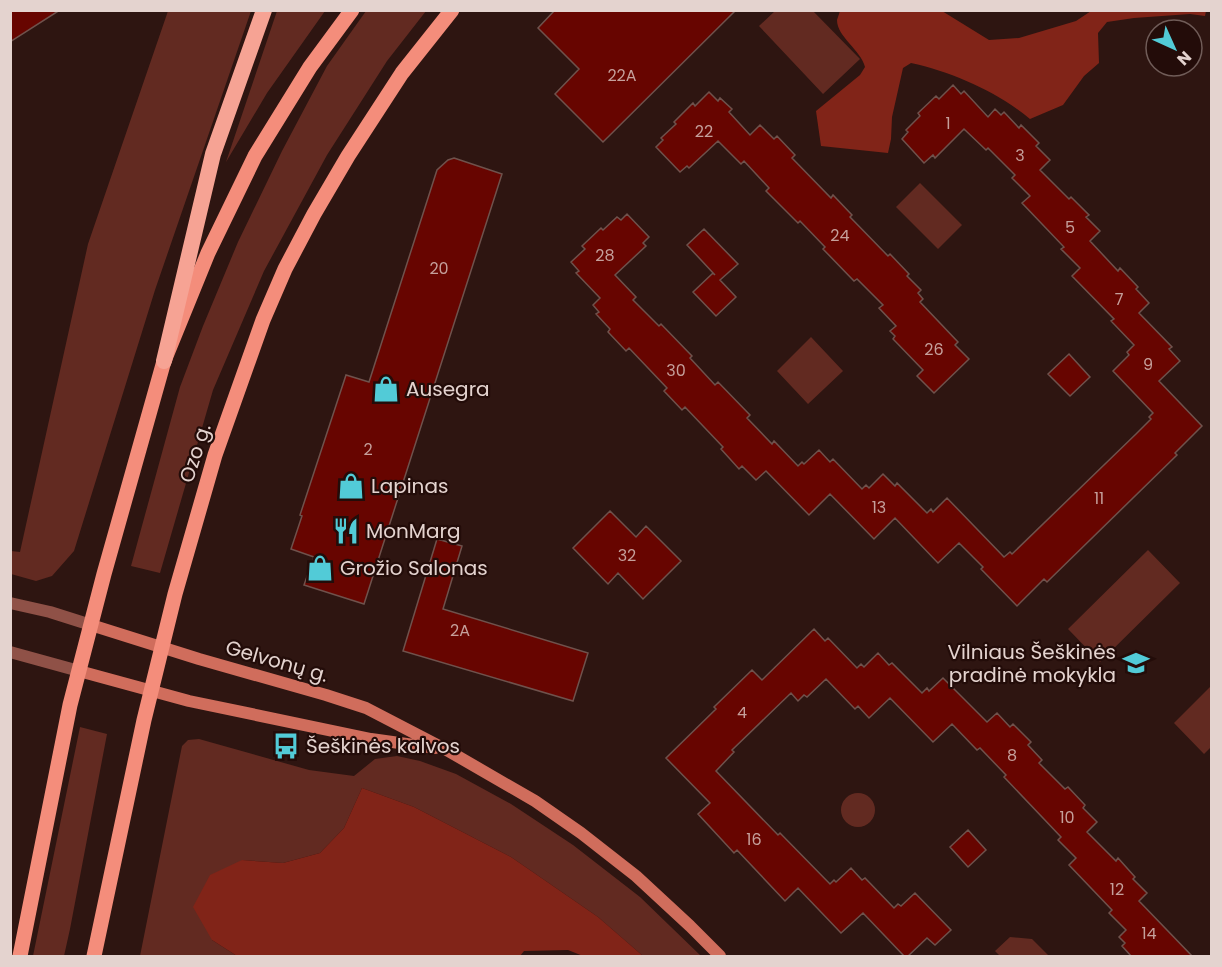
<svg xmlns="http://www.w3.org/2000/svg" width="1222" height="967" font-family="Poppins,sans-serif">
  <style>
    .green { fill: #622a21 }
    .forest { fill: #812418 }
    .building { fill: #670500; stroke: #6f524c; stroke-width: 1.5 }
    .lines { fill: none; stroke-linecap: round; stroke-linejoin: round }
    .minor { stroke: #8f5147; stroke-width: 12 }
    .secondary { stroke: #d06d5c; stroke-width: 12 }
    .primary { stroke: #f48d7b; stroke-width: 15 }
    .trunk { stroke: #f6a394; stroke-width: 16 }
    .labels { text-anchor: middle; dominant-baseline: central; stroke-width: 4.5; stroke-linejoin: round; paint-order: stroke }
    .number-label { font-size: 16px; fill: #c5a09b }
    .poi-label { font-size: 20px; fill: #e4d3cf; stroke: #230c09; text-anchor: start }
    .street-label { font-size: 20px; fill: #e4d3cf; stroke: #230c09 }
  </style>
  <rect width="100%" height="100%" fill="#2e1511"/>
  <!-- green -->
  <path class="green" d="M168,11H251L155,290L74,551L52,576L36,581L11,574V551L20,552L88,244Z
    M277,11H325L267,93L226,162Z
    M366,11H426L387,61L327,155L264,271L213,390L160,573L131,566L180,387L203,326L238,242L282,151L327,66Z
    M775,11H813L860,59L823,94L759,26Z
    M920,183L962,225L938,249L896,207Z
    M811,337L843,371L808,404L777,371Z
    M1148,550L1180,583L1100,662L1068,629Z
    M1211,686V747L1204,754L1174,723Z
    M80,727L107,734L70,929L64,956H33Z
    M199,739L309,770L354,776L375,759L397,756L420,761L456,774L511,804L573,845L640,897L701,956H643L598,917L511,857L414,807L362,788L344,828L320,853L283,863L242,860L212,940L237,956H140L182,746L188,740Z
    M841 810a17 17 0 1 1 34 0a17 17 0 1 1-34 0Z
    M1010,937L1032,939L1049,956H1000L995,951Z"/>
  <!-- forest -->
  <path class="forest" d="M840,11H942L989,40L1019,38L1076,21L1091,11H1206L1205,16L1190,14L1134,18L1107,22L1098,33L1099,63L1084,76L1063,105L1030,119C998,92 952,72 911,63L903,68L892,117L891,139L888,153L821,146L816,111L860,75L865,67C861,50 837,37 837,20C838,17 839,14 840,11Z
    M362,788L414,807L511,857L598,917L643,956H583L568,950L524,951L520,956H237L212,940L193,907L210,875L242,860L283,863L320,853L344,828Z"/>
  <!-- building -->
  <path class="building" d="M10,10H60L10,42Z
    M555,10H736L603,142L555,94L579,69L538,28Z
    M953,85L961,94L964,91L988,117L995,109L1001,115L1004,112L1019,128L1021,125L1039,143L1036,146L1050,160L1040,170L1069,199L1071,197L1089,215L1086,217L1100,231L1090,241L1118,271L1120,268L1138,287L1136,289L1149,303L1139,313L1172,347L1169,349L1180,361L1159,381L1202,426L1175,453L1177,455L1047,582L1044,579L1017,606L981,569L983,567L959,543L938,563L895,518L874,539L830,494L809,515L766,471L756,480L742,466L739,469L721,449L723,447L685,407L682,410L664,391L667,388L629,348L626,351L608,332L610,329L596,314L599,312L593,305L600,298L576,273L579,271L571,262L585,249L582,246L601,228L603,230L617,217L621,220L627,214L649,237L643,243L646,246L615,275L636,297L633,300L659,326L661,324L692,356L690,358L715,385L718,382L750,415L747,418L772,444L774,441L798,466L802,462L804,464L819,450L830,462L833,459L862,489L866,485L869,488L883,474L895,486L897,483L927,513L931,509L933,512L947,498L1004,557L1010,552L1012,554L1136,434L1151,419L1149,417L1153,413L1113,371L1129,355L1127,352L1134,345L1111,321L1114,319L1072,276L1080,268L1061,249L1064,247L1022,203L1030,196L1012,178L1015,175L988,148L986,150L964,129L935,158L933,155L924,163L902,139L908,132L906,130L920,116L918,113L936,96L939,99Z
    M709,92L718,101L720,98L732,109L729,112L750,135L760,125L774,139L777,136L795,155L792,158L831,198L833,195L852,215L850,217L888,256L890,254L909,274L907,276L921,290L918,293L923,299L920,302L958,342L955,345L969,359L934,393L917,376L923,370L893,339L895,336L890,331L896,326L879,308L883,305L857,279L854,281L823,249L825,247L800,221L798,223L766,191L769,188L744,161L741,164L718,141L689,168L687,166L680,172L656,147L663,140L661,138L676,124L674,122L693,103L695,106Z
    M454,158L502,174L364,604L304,585L314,557L291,549L302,516L300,515L346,375L369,382L437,170L448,160Z
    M704,229L738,264L720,280L736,297L716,316L693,292L713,273L715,275L687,245Z
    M1069,354L1090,377L1070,396L1048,374Z
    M610,511L636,537L646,526L681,561L643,599L618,573L608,584L573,548Z
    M437,539L462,546L443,609L588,653L573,701L403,651Z
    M814,629L825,641L828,638L857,668L861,664L864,667L878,653L889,665L892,663L922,693L927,688L929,691L943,678L987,722L997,713L1010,727L1013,724L1031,742L1028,745L1042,760L1039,763L1065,789L1068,787L1085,805L1083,808L1097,822L1087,832L1116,861L1118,858L1135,877L1133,879L1147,893L1139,901L1193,957H1132L1122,946L1125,943L1119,937L1126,930L1109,913L1112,910L1069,865L1076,858L1058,840L1061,837L1004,777L1006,775L980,748L977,750L952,724L933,742L890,698L869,718L858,706L855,709L826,679L807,697L804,695L798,701L791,693L732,750L734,752L716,771L778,835L780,833L830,884L834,880L836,882L851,868L862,880L865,878L894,908L898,904L901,906L915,893L951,930L935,945L927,938L907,957H905L863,913L841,933L798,888L785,901L737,850L734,853L698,814L710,803L666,758L716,709L714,707L752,670L762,680Z
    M968,830L986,850L968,867L950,847Z"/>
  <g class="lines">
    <!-- minor -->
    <path class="minor" d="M10,603L50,612L91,625
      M10,652L79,671"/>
    <!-- secondary -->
    <path class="secondary" d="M91,625L199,659L326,695L366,708L445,749L535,801L581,833L636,876L690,926L720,956
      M79,671L189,701L371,739L435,748"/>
    <!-- primary -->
    <path class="primary" d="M20,956L70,705L104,574L164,361L208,253L255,156L310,67L352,10
      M94,956L144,720L175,594L215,455L263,320L285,269L314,214L348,156L402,73L452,10"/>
    <!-- trunk -->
    <path class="trunk" d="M164,361L213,154L264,10"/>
  </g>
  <!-- icons -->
  <defs>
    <g id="shop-bare" transform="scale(2.07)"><path d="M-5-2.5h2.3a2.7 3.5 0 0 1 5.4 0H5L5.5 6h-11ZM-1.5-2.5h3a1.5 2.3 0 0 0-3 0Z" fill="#52cbd7" stroke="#230c09" stroke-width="2.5" paint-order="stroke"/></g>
    <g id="restaurant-bare" transform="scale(2.07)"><path d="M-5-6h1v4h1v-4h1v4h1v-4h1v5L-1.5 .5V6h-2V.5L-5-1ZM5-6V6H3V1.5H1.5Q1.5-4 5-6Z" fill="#52cbd7" stroke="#230c09" stroke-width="2.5" paint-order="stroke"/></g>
    <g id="school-bare" transform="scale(2.07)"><path d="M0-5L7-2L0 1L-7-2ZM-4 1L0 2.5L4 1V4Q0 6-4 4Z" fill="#52cbd7" stroke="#230c09" stroke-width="2.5" paint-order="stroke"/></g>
    <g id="bus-bare" transform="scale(2.07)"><path d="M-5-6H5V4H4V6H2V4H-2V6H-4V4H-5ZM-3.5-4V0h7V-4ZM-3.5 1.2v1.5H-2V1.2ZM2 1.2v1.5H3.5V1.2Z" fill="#52cbd7" stroke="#230c09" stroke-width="2.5" paint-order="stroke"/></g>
  </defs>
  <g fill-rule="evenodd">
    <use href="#shop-bare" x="386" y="389"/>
    <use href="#shop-bare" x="351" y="486"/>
    <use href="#restaurant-bare" x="346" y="531"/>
    <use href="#shop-bare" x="320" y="568"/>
    <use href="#school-bare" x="1136" y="663"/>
    <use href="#bus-bare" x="286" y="746"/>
  </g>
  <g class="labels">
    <!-- number labels -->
    <g class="number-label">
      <text x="622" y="75">22A</text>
      <text x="948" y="123">1</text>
      <text x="704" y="131">22</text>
      <text x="1020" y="155">3</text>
      <text x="1070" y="227">5</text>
      <text x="840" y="235">24</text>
      <text x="605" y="255">28</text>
      <text x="439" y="268">20</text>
      <text x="1119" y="299">7</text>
      <text x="934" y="349">26</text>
      <text x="1148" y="364">9</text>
      <text x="676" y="370">30</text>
      <text x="368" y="449">2</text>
      <text x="1099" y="498">11</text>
      <text x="879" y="507">13</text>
      <text x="627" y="555">32</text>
      <text x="460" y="630">2A</text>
      <text x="742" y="712">4</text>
      <text x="1012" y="755">8</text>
      <text x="1067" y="817">10</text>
      <text x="754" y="839">16</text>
      <text x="1117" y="889">12</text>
      <text x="1149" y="933">14</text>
    </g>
    <!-- poi labels -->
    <g class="poi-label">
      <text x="406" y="389">Ausegra</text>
      <text x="371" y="486">Lapinas</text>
      <text x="366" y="531">MonMarg</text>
      <text x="340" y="568">Grožio Salonas</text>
      <text x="1116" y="652" text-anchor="end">Vilniaus Šeškinės<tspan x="1116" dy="23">pradinė mokykla</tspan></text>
      <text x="306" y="746">Šeškinės kalvos</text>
    </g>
    <!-- street labels -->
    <g class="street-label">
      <text transform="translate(195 453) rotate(-72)">Ozo g.</text>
      <text transform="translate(277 661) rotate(16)">Gelvonų g.</text>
    </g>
  </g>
  <!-- border -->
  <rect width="1222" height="967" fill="none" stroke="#e4d3cf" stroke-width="24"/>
  <!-- north arrow -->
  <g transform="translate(1174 48) rotate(135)"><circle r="28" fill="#230c09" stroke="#705c58" stroke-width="1.5"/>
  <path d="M0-4.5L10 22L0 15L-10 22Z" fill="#52cbd7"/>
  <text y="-9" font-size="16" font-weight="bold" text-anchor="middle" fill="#e4d3cf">N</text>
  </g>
</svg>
